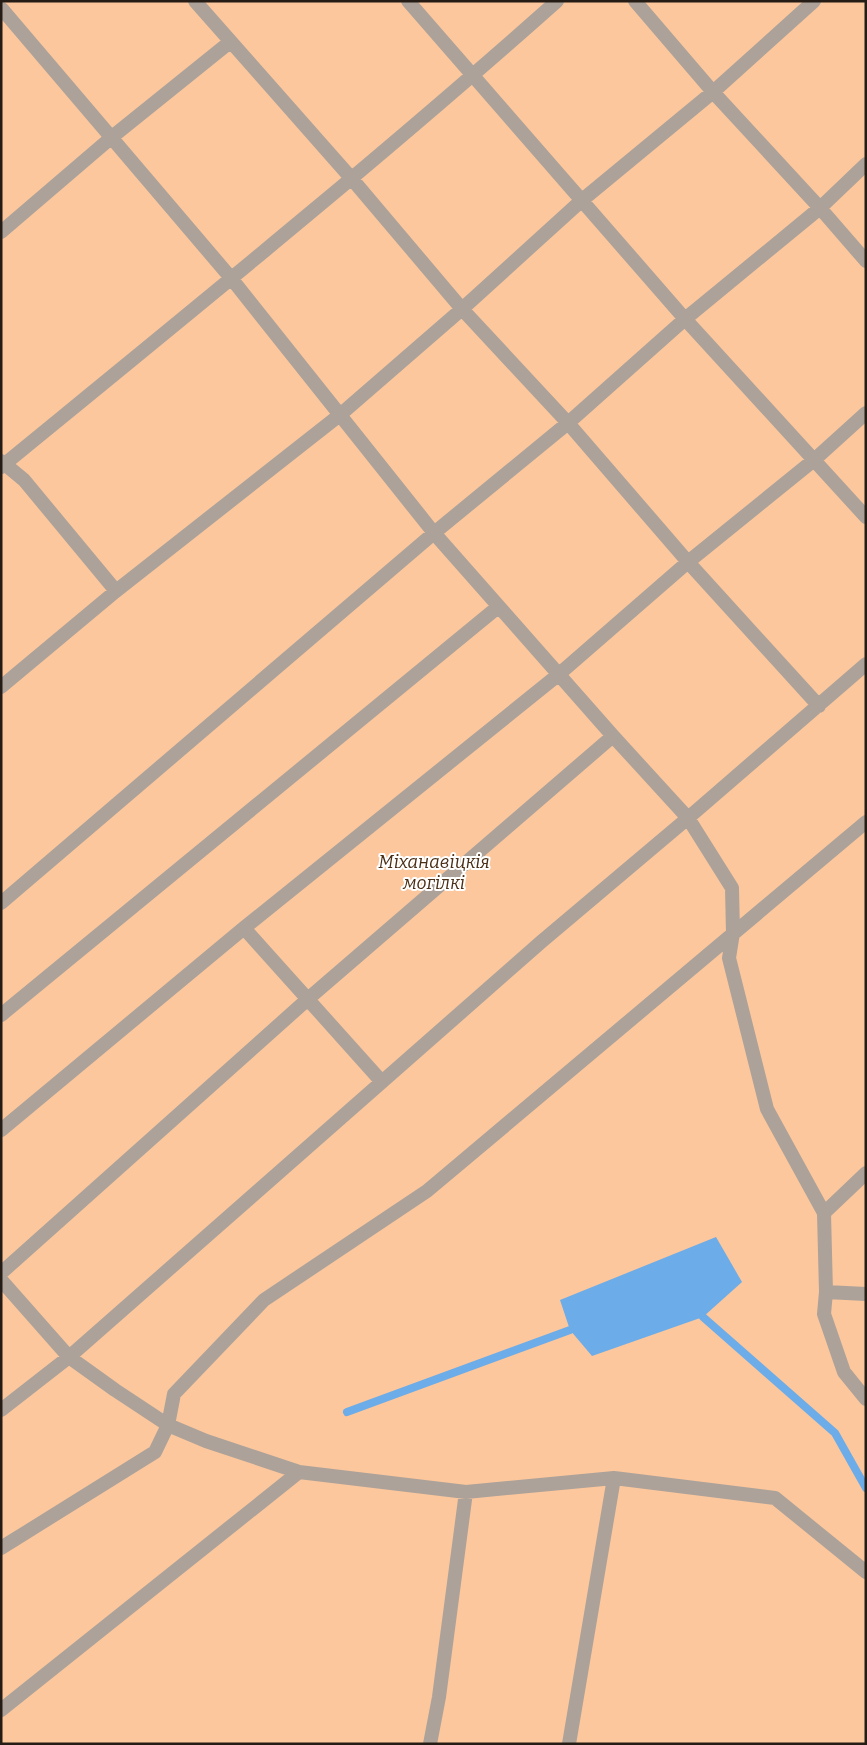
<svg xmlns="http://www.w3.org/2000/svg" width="867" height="1745" font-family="Bitter,serif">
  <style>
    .green { fill: #fcc79c }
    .water { fill: #6cace8 }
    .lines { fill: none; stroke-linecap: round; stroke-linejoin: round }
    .stream { stroke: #6cace8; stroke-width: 8 }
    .lane { stroke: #aca29a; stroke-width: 14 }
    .labels { text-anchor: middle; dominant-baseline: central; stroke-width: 4; stroke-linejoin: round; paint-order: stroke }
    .park-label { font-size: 18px; font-style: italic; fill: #4a2e15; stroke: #fff }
  </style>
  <rect width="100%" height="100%" fill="#fcede2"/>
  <!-- green -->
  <path class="green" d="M1,1H866V1744H1Z"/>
  <!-- water -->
  <path class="water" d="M716,1237L742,1282L703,1317L592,1356L570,1330L560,1300Z"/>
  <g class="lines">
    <!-- stream -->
    <path class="stream" d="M703,1317L835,1433L866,1488
      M347,1412L570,1330"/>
    <!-- lane -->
    <path class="lane" d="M195,1L352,179L462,309L568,423L688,562L819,706
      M408,1L685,319L866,517
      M635,1L713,92L820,208L866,261
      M2,9L231,278L434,533L613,736L688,818L732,888L733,933L729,958L767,1109L824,1213
      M1,232L112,137L230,42
      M1,461L24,480L116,591
      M1,467C188,314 376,162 557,1
      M1,687L116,591L341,414L462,309L581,201L713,92L814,1
      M1,903L434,533L568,423L685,319L820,208L866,164
      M244,928L382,1082
      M1,1015L498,607
      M1,1130L244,928L558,675L688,562L814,460L866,413
      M866,1173L824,1213L826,1292L824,1314L844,1372L866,1399
      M1,1273L309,998L613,736
      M1,1280L69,1357L115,1390L168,1425L174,1394L264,1300L427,1191L866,822
      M826,1292L866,1294
      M1,1410L69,1357L541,942L688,818L866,664
      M299,1472L466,1492L614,1478L775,1498L866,1572
      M1,1548L155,1452L168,1425L206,1441L299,1472L1,1710
      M430,1744L439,1697L466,1492
      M569,1744L614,1478"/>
  </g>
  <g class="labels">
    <!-- park labels -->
    <g class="park-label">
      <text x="434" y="862">Міханавіцкія<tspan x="434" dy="21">могілкі</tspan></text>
    </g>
  </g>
  <!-- border -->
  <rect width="867" height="1745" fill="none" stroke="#251c15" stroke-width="5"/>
</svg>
